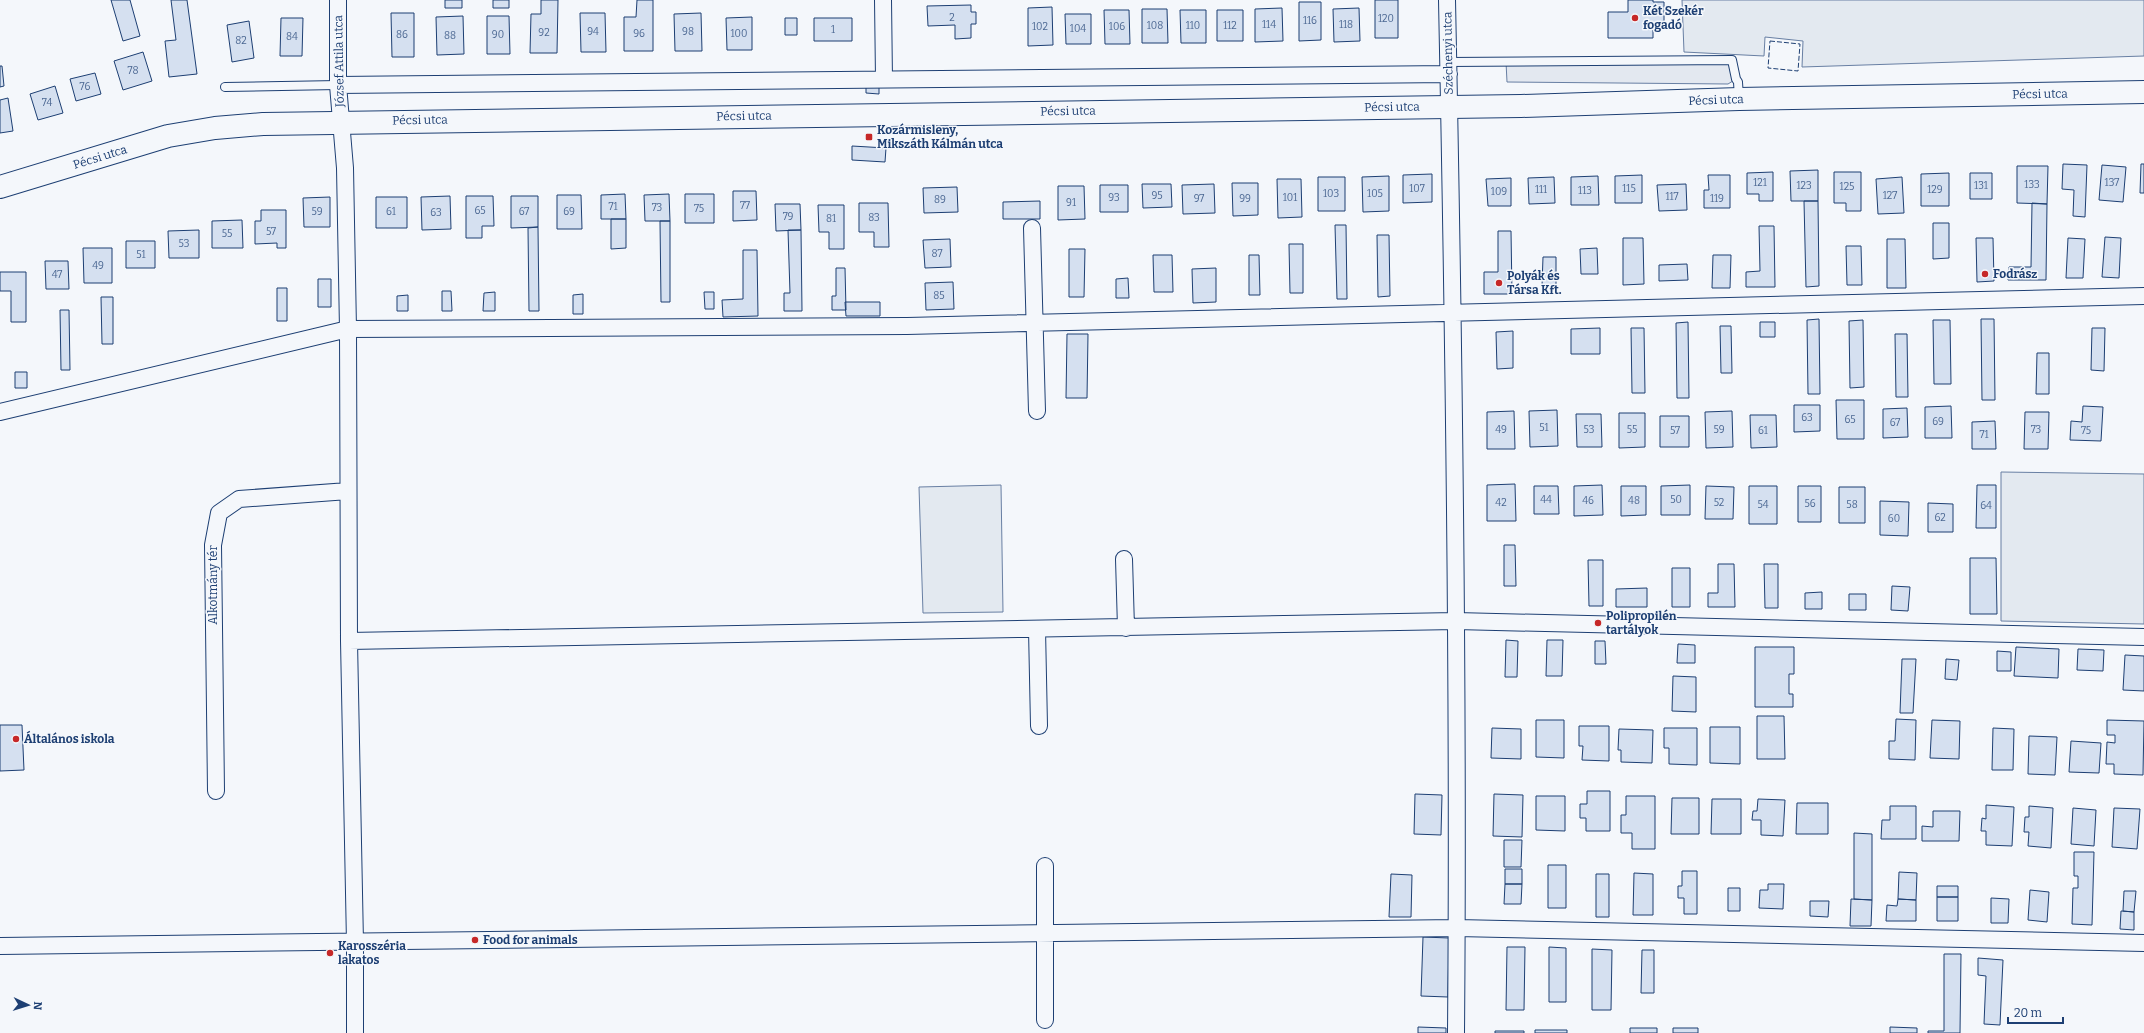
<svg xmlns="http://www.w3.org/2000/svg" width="2144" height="1033" font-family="Bitter,serif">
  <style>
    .green { fill: #e3e9f0; stroke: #687fa3 }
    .parking { fill: #e3e8f0; stroke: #687fa3 }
    .building { fill: #d5e0f0; stroke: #1d3f73 }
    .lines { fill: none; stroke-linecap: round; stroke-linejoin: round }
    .lane-casing { stroke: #1d3f73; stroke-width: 10 }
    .street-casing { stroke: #1d3f73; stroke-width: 18 }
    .secondary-casing { stroke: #1d3f73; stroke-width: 24 }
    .lane { stroke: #f4f7fb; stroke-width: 8 }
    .street { stroke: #f4f7fb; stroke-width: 16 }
    .secondary { stroke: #f4f7fb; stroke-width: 22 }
    .fence { stroke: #1d3f73; stroke-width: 1; stroke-dasharray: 5 2; stroke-linecap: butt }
    .poi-dot { fill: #c62828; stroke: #f4f7fb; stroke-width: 1.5 }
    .labels { text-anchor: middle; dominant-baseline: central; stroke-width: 3; stroke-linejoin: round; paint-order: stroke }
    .number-label { font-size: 10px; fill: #4b6792 }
    .poi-label { font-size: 12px; font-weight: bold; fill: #1d3f73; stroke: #f4f7fb; text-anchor: start }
    .street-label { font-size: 12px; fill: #1d3f73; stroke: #f4f7fb }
  </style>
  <rect width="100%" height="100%" fill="#f4f7fb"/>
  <!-- green -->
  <path class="green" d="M1682,0H2144V56L1802,67L1803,41L1765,37L1764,56L1684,52Z
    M2001,472L2144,474V624L2001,621Z
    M1001,485L1003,612L923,613L919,487Z"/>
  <!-- parking -->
  <path class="parking" d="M1732,60L1736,79L1728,84L1507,82L1506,62Z"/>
  <!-- building -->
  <path class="building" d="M111,0H130L140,36L123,41Z
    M171,0H187L197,74L169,77L165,41L176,40Z
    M445,0H462V8H445Z
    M493,0H509V8H493Z
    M541,0H558L557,53H530L531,14H541Z
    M637,0H653V51H624V17H636Z
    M1375,0H1398V38H1375Z
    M1628,0H1653V2H1664V27H1653V38H1608V12H1628Z
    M1299,2H1321V40L1299,41Z
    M971,5V12H976V24H971V38L955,39V25L928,26L927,6Z
    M1052,7L1053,45L1028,46V8Z
    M1282,8L1283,41L1255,42V9Z
    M1359,8L1360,41L1334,42L1333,9Z
    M1142,9H1167L1168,43H1142Z
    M1104,10H1129L1130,44H1105Z
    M1180,10H1206V43H1181Z
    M1217,10H1243V41H1217Z
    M391,13H414V57H392Z
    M580,13H605L606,52H581Z
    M701,13L702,51H675L674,14Z
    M1065,14H1091V44H1066Z
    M463,16L464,54L437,55L436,17Z
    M487,16H509L510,54H487Z
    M752,17V50H727L726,18Z
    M281,18H303L302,56H280Z
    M785,18H797V35H785Z
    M814,18H852V41H814Z
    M249,21L254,58L232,62L227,25Z
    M143,52L152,81L123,90L114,61Z
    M0,66H2L4,86L0,87Z
    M95,73L101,94L76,101L70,79Z
    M55,86L63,113L38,120L30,94Z
    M866,87H879V94L866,93Z
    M8,98L13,131L0,133V100Z
    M852,146L886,148L885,162L852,160Z
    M2063,164L2087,165L2085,217L2073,216L2074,190L2062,189Z
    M2141,164H2144V193H2140Z
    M2102,165L2126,167L2123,202L2099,200Z
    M2017,166H2048L2047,204L2017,203Z
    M1818,170V201H1791L1790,171Z
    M1773,172V201H1759V194H1747V173Z
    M1834,172H1861V211H1846V203H1834Z
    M1949,173V206H1921V174Z
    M1970,173H1992V199H1970Z
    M1432,174V202L1403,203V175Z
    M1642,175V203H1615V176Z
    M1708,175H1730V208H1704V190H1709Z
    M1389,176V211L1363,212L1362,177Z
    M1598,176L1599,205H1571V177Z
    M1318,177H1345V211H1318Z
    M1554,177L1555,203L1529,204L1528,178Z
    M1902,177L1904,213L1878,214L1876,179Z
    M1511,178V206H1488L1486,179Z
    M1277,179H1301L1302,217L1278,218Z
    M1232,183H1258V215L1233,216Z
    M1142,184H1171L1172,207L1143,208Z
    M1214,184L1215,213L1183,214L1182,185Z
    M1686,184L1687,210L1659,211L1657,185Z
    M1100,185H1128V212H1100Z
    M1058,186H1084L1085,219L1058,220Z
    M957,187L958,212L924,213L923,188Z
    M733,191H756L757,220L733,221Z
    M625,194L626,219H601V195Z
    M669,194L670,221H645L644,195Z
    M685,194H714V223H685Z
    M557,195H581L582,229H557Z
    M450,196L451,229L422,230L421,197Z
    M466,196H493L494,226H482V238H466Z
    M511,196H538V227L511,228Z
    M330,197V227H304L303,198Z
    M376,197H407V228H376Z
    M1040,201V219H1003V202Z
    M1804,201H1818L1819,286L1806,287Z
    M859,203H888L889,247H874V232H859Z
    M2032,203L2047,204L2046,280H2008L2009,267H2031Z
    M775,204H800L801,230L776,231Z
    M818,205H844V249H829V232H819Z
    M261,210H286V248H277V243L255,244V221H261Z
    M611,219H626V248L611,249Z
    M242,220L243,248H212V221Z
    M660,221H670V302H661Z
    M1933,223H1949V258L1933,259Z
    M1335,225H1346L1347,299H1337Z
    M1759,226H1774L1775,287H1746V272L1760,271Z
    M538,227L539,311H529L528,228Z
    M199,230V258H169L168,231Z
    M788,230H801L802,311H784V293H790Z
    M1498,231H1511L1512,294H1484V272H1498Z
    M1377,235H1389L1390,296L1378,297Z
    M2105,237L2121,238L2119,278L2102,277Z
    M1623,238H1643L1644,284L1623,285Z
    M1976,238H1993L1994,281L1977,282Z
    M2068,238L2085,239L2083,278H2066Z
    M950,239L951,267L925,268L923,240Z
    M1887,239H1905L1906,288H1887Z
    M126,241H155V268H126Z
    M1289,244H1303V293H1290Z
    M1846,246H1861L1862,285H1847Z
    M83,248H112V283H84Z
    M1597,248L1598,274H1581L1580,249Z
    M1069,249H1085L1084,297H1069Z
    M743,250H757L758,316L723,317L722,300L743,299Z
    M1153,255H1172L1173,292H1154Z
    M1249,255H1259L1260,295H1249Z
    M1713,255H1731L1730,288H1712Z
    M1543,257H1556V286H1542Z
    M45,261H68L69,289H46Z
    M1687,264L1688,280L1659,281V265Z
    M836,268H845L846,310H832V296H836Z
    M1216,268V302L1193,303L1192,269Z
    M0,272H26V322H11V291H0Z
    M1128,278L1129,298H1116V279Z
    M318,279H331V307H318Z
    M953,282L954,309L926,310L925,283Z
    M277,288H287V321H277Z
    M442,291H451L452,311H442Z
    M495,292V311H483L484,293Z
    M704,292H714V309H705Z
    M583,294V314H573V295Z
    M408,295V311H397V296Z
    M101,297H113V344H102Z
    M845,302H880V316H846Z
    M60,310H69L70,370H61Z
    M1819,319L1820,394H1808L1807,320Z
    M1981,319H1994L1995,400H1982Z
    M1863,320L1864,387L1850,388L1849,321Z
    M1933,320H1950L1951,384H1934Z
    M1688,322L1689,398H1677L1676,323Z
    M1760,322H1775V337H1760Z
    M1720,326H1731L1732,373H1721Z
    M1600,328V354H1571V329Z
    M1631,328H1644L1645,393H1632Z
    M2092,328H2105L2104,371L2091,370Z
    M1513,331V368L1497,369L1496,332Z
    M1067,334H1088L1087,398H1066Z
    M1895,334H1907L1908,397H1896Z
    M2037,353H2049V394H2036Z
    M15,372H27V388H15Z
    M1836,400H1864V439H1837Z
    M1794,405H1820V431L1794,432Z
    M1951,406L1952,438H1925V407Z
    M2083,406L2103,407L2101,441L2070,440L2071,421L2082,422Z
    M1907,408L1908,437L1883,438V409Z
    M1557,410L1558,446L1530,447L1529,411Z
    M1514,411L1515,449H1487V412Z
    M1732,411L1733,447L1706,448L1705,412Z
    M2025,412H2049L2048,449H2024Z
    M1619,413H1645V447L1619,448Z
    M1576,414H1601L1602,447H1577Z
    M1750,415H1776L1777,447L1751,448Z
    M1660,416H1689V447H1660Z
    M1995,421L1996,449H1972V422Z
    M1515,484L1516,521H1487V485Z
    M1602,485L1603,515L1574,516V486Z
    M1690,485V515H1661V486Z
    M1977,485H1996V528H1976Z
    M1534,486H1558L1559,514H1534Z
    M1621,486H1646V515L1621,516Z
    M1706,486L1734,487L1733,519H1705Z
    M1749,486H1777V524H1749Z
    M1798,486H1821V522H1798Z
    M1839,487H1865V523H1839Z
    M1880,501L1909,502L1908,536L1880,535Z
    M1928,503L1953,504V532H1928Z
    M1504,545H1515L1516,586H1504Z
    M1970,558H1996L1997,614H1970Z
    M1588,560H1603V606H1589Z
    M1718,564H1734L1735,607H1708V593H1718Z
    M1764,564H1778V608H1765Z
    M1672,568H1690V607H1672Z
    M1892,586L1910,587L1908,611L1891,610Z
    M1647,588V607H1616V589Z
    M1822,592V609H1805V593Z
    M1849,594H1866V610H1849Z
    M1506,640L1518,641L1517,677H1505Z
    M1547,640H1563L1562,676H1546Z
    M1595,641H1605L1606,664H1595Z
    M1678,644L1695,645V663H1677Z
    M1755,647H1794V674H1789V694H1793V707H1755Z
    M2016,647L2059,649L2058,678L2014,676Z
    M2078,649L2104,650L2103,671L2077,670Z
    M1997,651L2011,652V671H1997Z
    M2125,655L2144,656V691L2123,690Z
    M1902,659H1916L1913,713H1900Z
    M1946,659L1959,660L1957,680L1945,679Z
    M1673,676L1696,677V712L1672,711Z
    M1757,716H1784L1785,759H1757Z
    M1896,719L1916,720L1915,760L1889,759V741H1895Z
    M1536,720H1564V758L1536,757Z
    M1932,720L1960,721L1959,759L1930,758Z
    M2107,720L2144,721L2143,775L2114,774V764H2106L2107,742L2115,743V735H2107Z
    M0,725H22L24,770L0,771Z
    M1579,726H1609V761L1582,760L1583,746H1579Z
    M1710,727H1740V764L1710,763Z
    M1492,728L1521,729V759L1491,758Z
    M1664,728H1697V765L1669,764V748H1664Z
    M1993,728L2014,729L2013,770H1992Z
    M1619,729L1653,730L1652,763L1621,762V750H1618Z
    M2029,736L2057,737L2055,775L2028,774Z
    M2071,741L2101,743L2099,773L2069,772Z
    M1587,791H1610V831H1586V818H1580V804H1587Z
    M1415,794L1442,795L1441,835L1414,834Z
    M1494,794L1523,795L1522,837L1493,836Z
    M1536,796H1565V831L1536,830Z
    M1626,796H1655V849H1632V833H1621V815H1626Z
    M1672,798H1699V834H1671Z
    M1712,799H1741V834H1711Z
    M1758,799L1785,800L1783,836L1761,835V820H1752L1753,811H1757Z
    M1797,803H1828V834H1796Z
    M1986,805L2014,807L2012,846L1986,845V831H1981L1982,818L1986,819Z
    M1890,806H1916V839H1881L1882,820H1890Z
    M2029,806L2053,808L2051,848L2028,846L2029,832H2024L2025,817H2029Z
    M2073,808L2096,810L2094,846L2071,844Z
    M2114,808L2140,809L2137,849L2112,847Z
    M1933,811H1960L1959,841H1922V826L1933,827Z
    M1854,833L1872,834V900L1854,899Z
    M1504,840H1522L1521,867H1504Z
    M2074,852H2094L2092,925L2072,924L2073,888H2078V876H2074Z
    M1548,865H1566V908H1548Z
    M1505,869H1522V884H1505Z
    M1682,871H1697V914H1684V898H1678V886H1682Z
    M1899,872L1917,873L1916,900L1898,899Z
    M1634,873L1653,874V915H1633Z
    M1391,874L1412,875L1411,917H1389Z
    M1596,874H1609V917H1596Z
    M1505,884H1522L1521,904H1504Z
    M1768,884H1784L1783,909L1759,908L1760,890H1768Z
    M1937,886H1958V897H1937Z
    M1728,888H1740V911H1728Z
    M2030,890L2049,892L2047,922L2028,920Z
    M2124,891H2136L2134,912L2123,911Z
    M1937,897H1958V921H1937Z
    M1991,898L2009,899L2008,923H1991Z
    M1851,899L1872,900L1871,926H1850Z
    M1898,899L1916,900V921H1886L1887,905L1897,906Z
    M1810,901H1829L1828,917L1810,916Z
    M2121,911L2134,912V930L2120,929Z
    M1423,937L1449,938L1448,997L1421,996Z
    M1507,947H1525L1524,1010H1506Z
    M1549,947L1566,948V1002H1549Z
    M1592,949L1612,950L1611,1010H1592Z
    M1642,950H1654V993H1641Z
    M1944,954H1961L1960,1033H1928V1031H1944Z
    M1978,958L2003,960L2000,1025L1984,1024L1986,976L1978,975Z
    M1418,1027L1446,1028V1033H1418Z
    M1890,1027L1917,1028V1033H1890Z
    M1630,1028H1657V1033H1630Z
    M1673,1028H1698V1033H1673Z
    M1535,1030H1567V1033H1535Z
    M1495,1031H1524V1033H1495Z"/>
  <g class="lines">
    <!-- lane casing -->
    <g class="lane-casing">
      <path id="lane" d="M1448,62L1732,60L1736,79L1738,82L1739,98
        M225,87L338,85"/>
    </g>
    <!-- street casing -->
    <g class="street-casing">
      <path id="street" d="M338,0V85L345,168L348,329L349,641L355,943V1033
        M883,0L884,79
        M1447,0C1454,344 1459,689 1456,1033
        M338,85L1449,74
        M1032,228L1037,411
        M0,412L348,329L907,326L2144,296
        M1124,559L1126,628
        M1037,629L1039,726
        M349,641L1456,621L2144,637
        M216,791L213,545L219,513L239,499L348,491
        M1045,866V1020
        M0,946L1457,928L2144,943"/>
    </g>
    <!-- secondary casing -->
    <g class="secondary-casing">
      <path id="secondary" d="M0,187L168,136L215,128L263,124L1521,106L1739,99L2144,92"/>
    </g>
    <!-- lane -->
    <use href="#lane" class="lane"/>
    <!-- street -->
    <use href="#street" class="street"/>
    <!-- secondary -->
    <use href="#secondary" class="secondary"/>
    <!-- fence -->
    <path class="fence" d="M1770,41L1800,44L1798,71L1768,68Z"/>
  </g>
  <!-- markers -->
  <g class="poi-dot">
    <circle cx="1635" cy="18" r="4"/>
    <rect x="865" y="133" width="8" height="8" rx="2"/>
    <circle cx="1985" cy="274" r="4"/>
    <circle cx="1499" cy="283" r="4"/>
    <circle cx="1598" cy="623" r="4"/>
    <circle cx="16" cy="739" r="4"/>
    <circle cx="475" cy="940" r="4"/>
    <circle cx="330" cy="953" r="4"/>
  </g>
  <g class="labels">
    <!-- number labels -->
    <g class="number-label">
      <text x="952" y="18">2</text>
      <text x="1386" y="19">120</text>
      <text x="1310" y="21">116</text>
      <text x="1269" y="25">114</text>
      <text x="1346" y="25">118</text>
      <text x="1155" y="26">108</text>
      <text x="1193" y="26">110</text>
      <text x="1230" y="26">112</text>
      <text x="1040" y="27">102</text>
      <text x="1117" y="27">106</text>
      <text x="1078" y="29">104</text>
      <text x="833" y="30">1</text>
      <text x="593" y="32">94</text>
      <text x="688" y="32">98</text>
      <text x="544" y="33">92</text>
      <text x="639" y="34">96</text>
      <text x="739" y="34">100</text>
      <text x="402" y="35">86</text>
      <text x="498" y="35">90</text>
      <text x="450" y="36">88</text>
      <text x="292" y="37">84</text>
      <text x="241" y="41">82</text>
      <text x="133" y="71">78</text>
      <text x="85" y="87">76</text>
      <text x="47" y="103">74</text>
      <text x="1760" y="183">121</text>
      <text x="2112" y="183">137</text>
      <text x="2032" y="185">133</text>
      <text x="1804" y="186">123</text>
      <text x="1981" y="186">131</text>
      <text x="1847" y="187">125</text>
      <text x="1417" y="189">107</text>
      <text x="1629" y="189">115</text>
      <text x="1541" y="190">111</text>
      <text x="1935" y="190">129</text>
      <text x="1585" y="191">113</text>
      <text x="1499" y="192">109</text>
      <text x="1331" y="194">103</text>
      <text x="1375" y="194">105</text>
      <text x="1157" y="196">95</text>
      <text x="1890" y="196">127</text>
      <text x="1672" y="197">117</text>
      <text x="1114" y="198">93</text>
      <text x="1290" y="198">101</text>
      <text x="1199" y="199">97</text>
      <text x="1245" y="199">99</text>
      <text x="1717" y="199">119</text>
      <text x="940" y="200">89</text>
      <text x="1071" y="203">91</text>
      <text x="745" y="206">77</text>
      <text x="613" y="207">71</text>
      <text x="657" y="208">73</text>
      <text x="699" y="209">75</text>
      <text x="480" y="211">65</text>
      <text x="317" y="212">59</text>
      <text x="391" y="212">61</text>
      <text x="524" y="212">67</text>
      <text x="569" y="212">69</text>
      <text x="436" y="213">63</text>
      <text x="788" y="217">79</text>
      <text x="874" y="218">83</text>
      <text x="831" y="219">81</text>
      <text x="271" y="232">57</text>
      <text x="227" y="234">55</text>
      <text x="184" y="244">53</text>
      <text x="937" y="254">87</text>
      <text x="141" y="255">51</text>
      <text x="98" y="266">49</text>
      <text x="57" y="275">47</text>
      <text x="939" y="296">85</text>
      <text x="1807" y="418">63</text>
      <text x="1850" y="420">65</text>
      <text x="1938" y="422">69</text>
      <text x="1895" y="423">67</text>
      <text x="1544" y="428">51</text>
      <text x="1501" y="430">49</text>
      <text x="1589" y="430">53</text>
      <text x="1632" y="430">55</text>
      <text x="1719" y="430">59</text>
      <text x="2036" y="430">73</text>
      <text x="1675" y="431">57</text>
      <text x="1763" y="431">61</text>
      <text x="2086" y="431">75</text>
      <text x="1984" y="435">71</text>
      <text x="1546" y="500">44</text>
      <text x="1676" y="500">50</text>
      <text x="1588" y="501">46</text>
      <text x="1634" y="501">48</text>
      <text x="1501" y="503">42</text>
      <text x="1719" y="503">52</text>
      <text x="1810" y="504">56</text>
      <text x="1763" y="505">54</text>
      <text x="1852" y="505">58</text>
      <text x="1986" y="506">64</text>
      <text x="1940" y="518">62</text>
      <text x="1894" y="519">60</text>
    </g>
    <!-- poi labels -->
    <g class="poi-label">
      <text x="1643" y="11">Két Szekér<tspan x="1643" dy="14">fogadó</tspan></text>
      <text x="877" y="130">Kozármisleny,<tspan x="877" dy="14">Mikszáth Kálmán utca</tspan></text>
      <text x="1993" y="274">Fodrász</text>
      <text x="1507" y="276">Polyák és<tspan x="1507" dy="14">Társa Kft.</tspan></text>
      <text x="1606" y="616">Polipropilén<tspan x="1606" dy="14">tartályok</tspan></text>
      <text x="24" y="739">Általános iskola</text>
      <text x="483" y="940">Food for animals</text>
      <text x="338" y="946">Karosszéria<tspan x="338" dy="14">lakatos</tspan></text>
    </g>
    <!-- street labels -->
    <g class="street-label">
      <text transform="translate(1448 53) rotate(-91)">Széchenyi utca</text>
      <text transform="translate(339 61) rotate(-91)">József Attila utca</text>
      <text transform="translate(2040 94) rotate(-1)">Pécsi utca</text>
      <text transform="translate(1716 100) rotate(-2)">Pécsi utca</text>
      <text transform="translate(1392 107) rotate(-1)">Pécsi utca</text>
      <text transform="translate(1068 111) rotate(-1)">Pécsi utca</text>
      <text transform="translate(744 116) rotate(-1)">Pécsi utca</text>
      <text transform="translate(420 120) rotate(-1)">Pécsi utca</text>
      <text transform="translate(100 157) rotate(-17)">Pécsi utca</text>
      <text transform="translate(213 585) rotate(-90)">Alkotmány tér</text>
    </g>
  </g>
  <!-- north arrow -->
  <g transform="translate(28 1005) rotate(94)" stroke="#f4f7fb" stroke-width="3" paint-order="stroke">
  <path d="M0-3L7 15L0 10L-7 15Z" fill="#1d3f73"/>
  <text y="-6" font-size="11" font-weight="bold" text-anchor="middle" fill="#1d3f73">N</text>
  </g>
  <!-- scale -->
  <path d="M2008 1017v6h55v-6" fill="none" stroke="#1d3f73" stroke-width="2"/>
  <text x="2014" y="1017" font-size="12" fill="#1d3f73" stroke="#f4f7fb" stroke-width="3" paint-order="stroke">20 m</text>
</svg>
